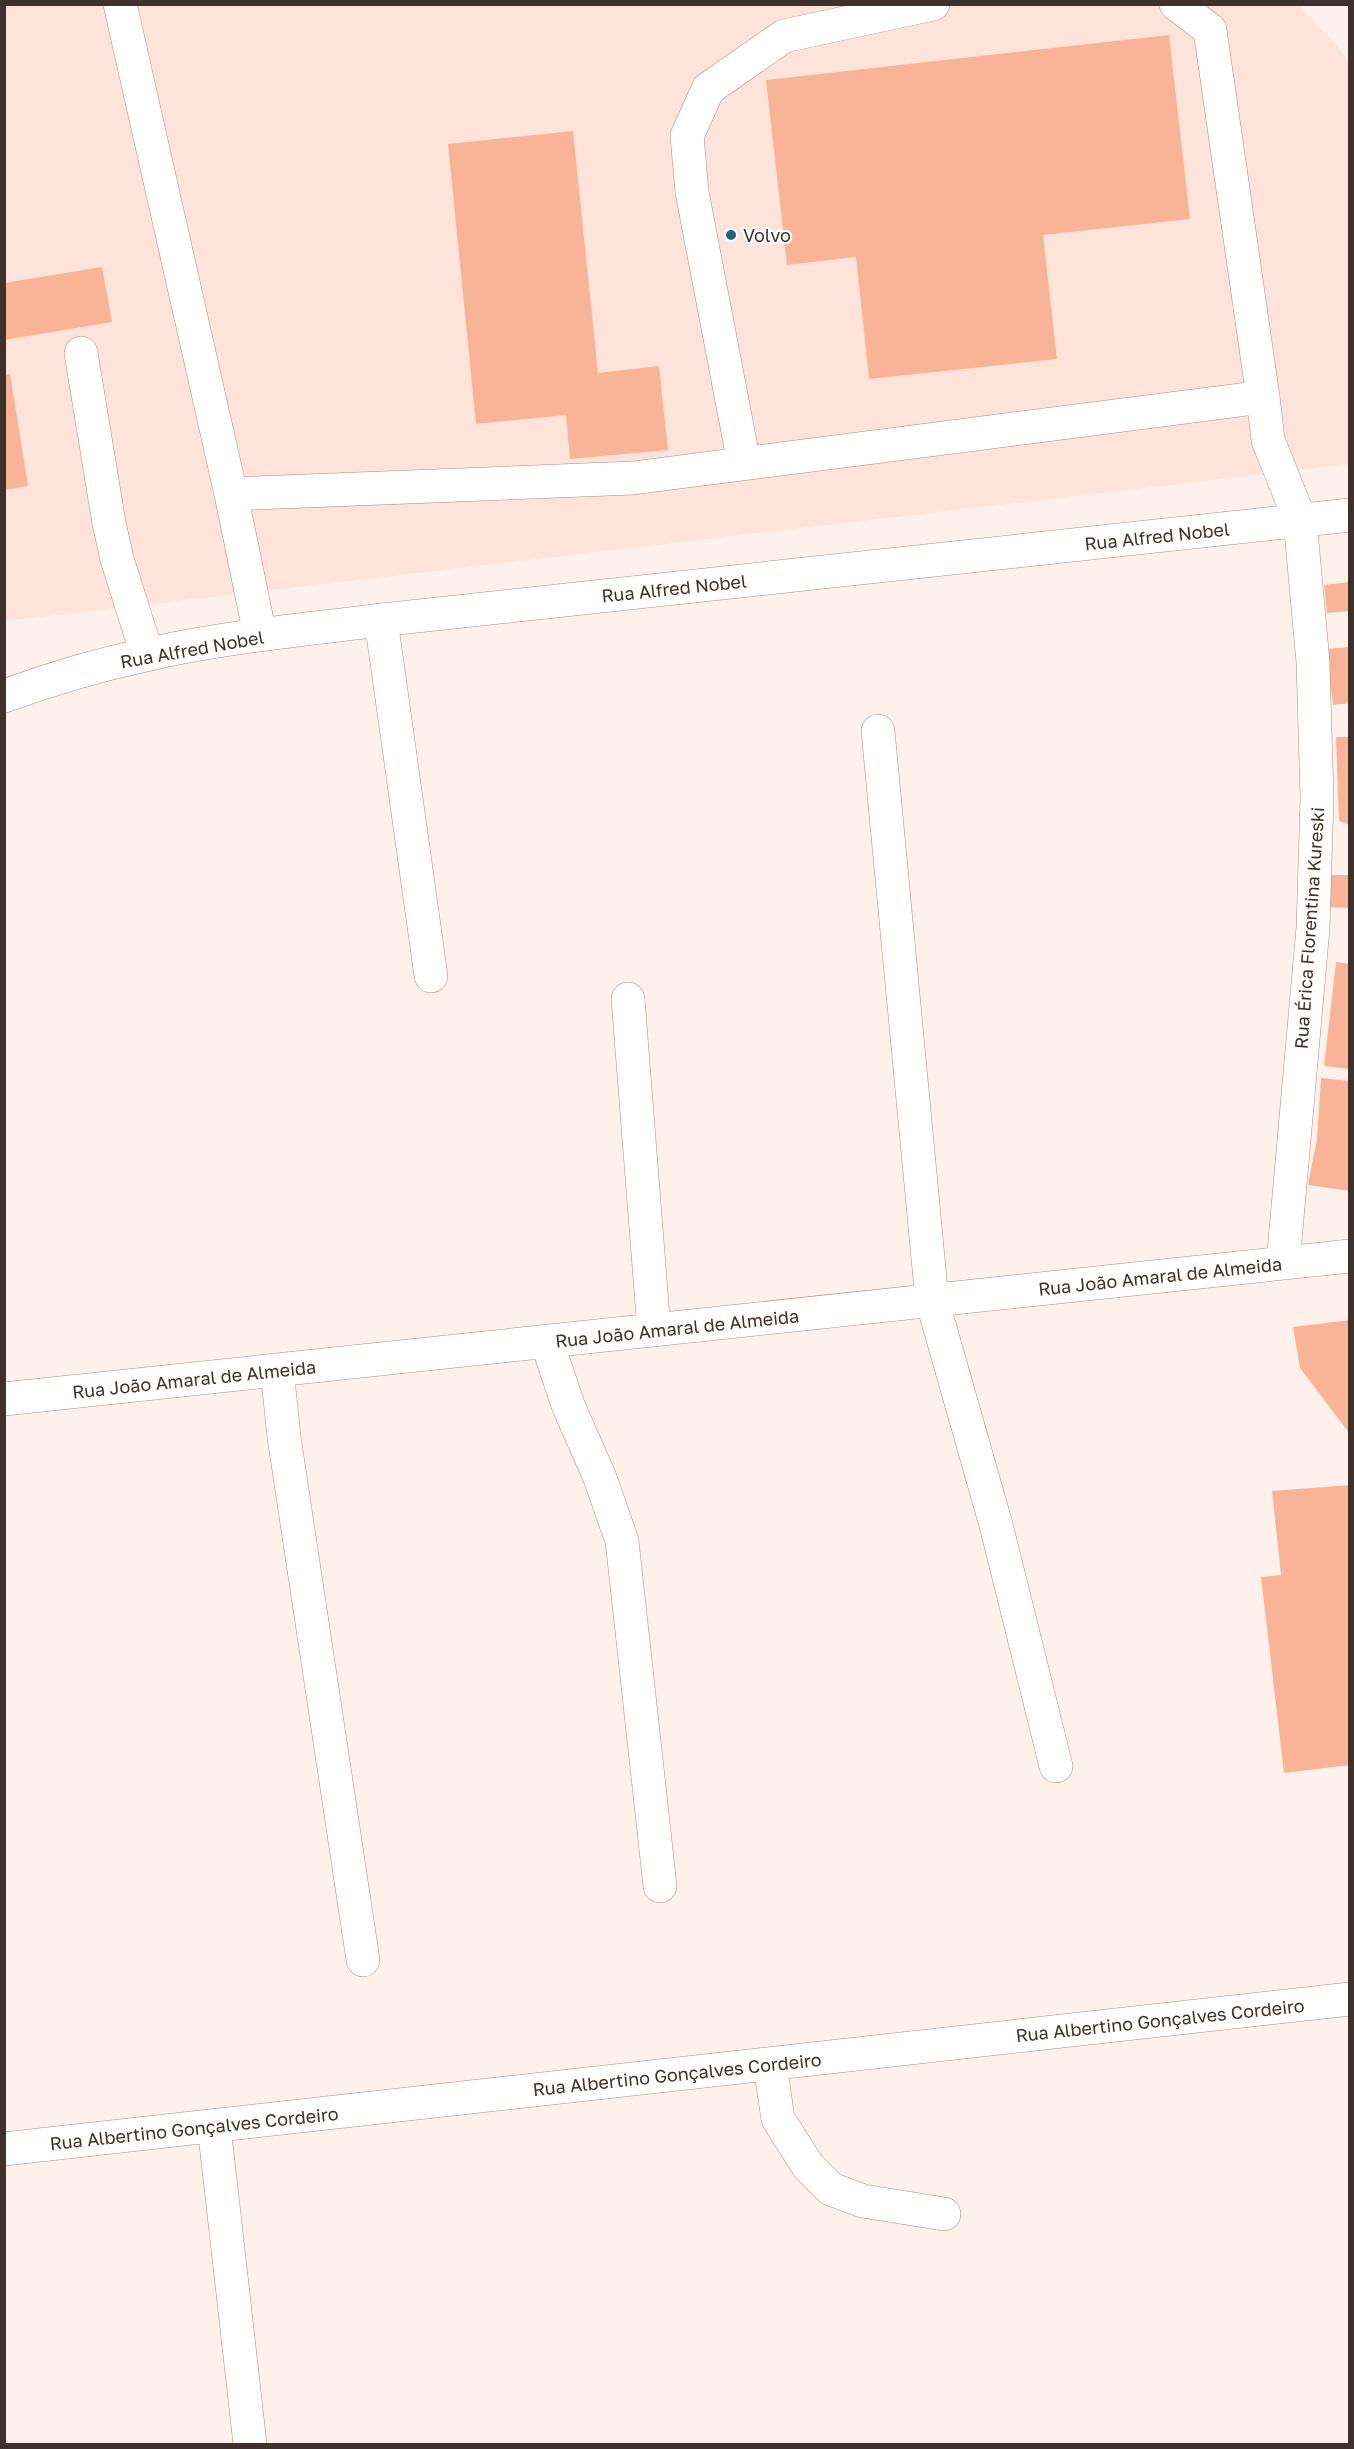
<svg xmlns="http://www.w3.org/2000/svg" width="1354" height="2449" font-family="'Golos Text',sans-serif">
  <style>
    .built { fill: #fde3d9 }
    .building { fill: #f9b396 }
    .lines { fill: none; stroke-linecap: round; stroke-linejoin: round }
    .minor-casing { stroke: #aa8b7e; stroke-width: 34 }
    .minor { stroke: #fff; stroke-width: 33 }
    .poi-dot { fill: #246479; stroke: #fff; stroke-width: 2 }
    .labels { text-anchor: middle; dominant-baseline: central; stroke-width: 4.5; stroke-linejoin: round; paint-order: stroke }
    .poi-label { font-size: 18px; fill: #3e302b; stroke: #fff; text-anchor: start }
    .street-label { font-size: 18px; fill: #3e302b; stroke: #fff }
  </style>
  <rect width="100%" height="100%" fill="#fef0ea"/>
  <!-- built -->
  <path class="built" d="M4,5H1299L1349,60V464L5,621Z"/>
  <!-- building -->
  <path class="building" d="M1169,35L1190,219L1043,235L1057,359L869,379L856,257L787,265L766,80Z
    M573,131L598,373L659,366L668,450L570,459L566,415L476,424L448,144Z
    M102,267L112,322L4,340V283Z
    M10,374L28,486L4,490V375Z
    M1350,582V611L1327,613L1324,585Z
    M1350,647V703L1333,705L1326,649Z
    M1336,737H1350V825L1339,821Z
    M1328,875H1350V908L1328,907Z
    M1336,962L1350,964V1069L1324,1066Z
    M1321,1078L1350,1081V1191L1308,1185L1317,1139Z
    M1350,1320V1434L1300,1368L1293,1327Z
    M1350,1485V1765L1284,1773L1261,1577L1281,1575L1272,1491Z"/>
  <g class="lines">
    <!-- minor casing -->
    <g class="minor-casing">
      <path id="minor" d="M120,4L231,494
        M81,353L109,523L117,559L147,654
        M1263,397L1268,440L1300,520L1313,662L1317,798L1313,928L1283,1263
        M744,463L692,192L687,136L708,89L784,36L933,4
        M381,620L431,976
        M260,635L231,494L633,478L1263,397L1210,30L1176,4
        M4,696C51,679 98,665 145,655C222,637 303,630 381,620L1350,515
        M878,731L932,1300L996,1525L1056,1766
        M628,999L654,1330
        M547,1342L568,1405L600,1478L622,1541L660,1886
        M277,1370L284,1437L363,1960
        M4,1399L1350,1256
        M770,2064L778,2119L808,2166L831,2189L863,2201L944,2214
        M214,2126L250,2444
        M4,2149L1350,1999"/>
    </g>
    <!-- minor -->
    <use href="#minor" class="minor"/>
  </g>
  <!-- markers -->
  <circle class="poi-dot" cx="731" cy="235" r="6"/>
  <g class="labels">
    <!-- poi labels -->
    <g class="poi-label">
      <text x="743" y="235">Volvo</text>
    </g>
    <!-- street labels -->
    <g class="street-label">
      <text transform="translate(1157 536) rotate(-6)">Rua Alfred Nobel</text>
      <text transform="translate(674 588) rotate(-6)">Rua Alfred Nobel</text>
      <text transform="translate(192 649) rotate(-10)">Rua Alfred Nobel</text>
      <text transform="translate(1309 928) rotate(-86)">Rua Érica Florentina Kureski</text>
      <text transform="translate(1160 1276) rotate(-6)">Rua João Amaral de Almeida</text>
      <text transform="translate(677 1328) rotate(-6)">Rua João Amaral de Almeida</text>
      <text transform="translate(194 1379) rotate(-6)">Rua João Amaral de Almeida</text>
      <text transform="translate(1160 2020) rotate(-6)">Rua Albertino Gonçalves Cordeiro</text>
      <text transform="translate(677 2074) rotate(-6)">Rua Albertino Gonçalves Cordeiro</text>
      <text transform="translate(194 2128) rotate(-6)">Rua Albertino Gonçalves Cordeiro</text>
    </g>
  </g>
  <!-- border -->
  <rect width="1354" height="2449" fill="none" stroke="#3e302b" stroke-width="12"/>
</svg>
